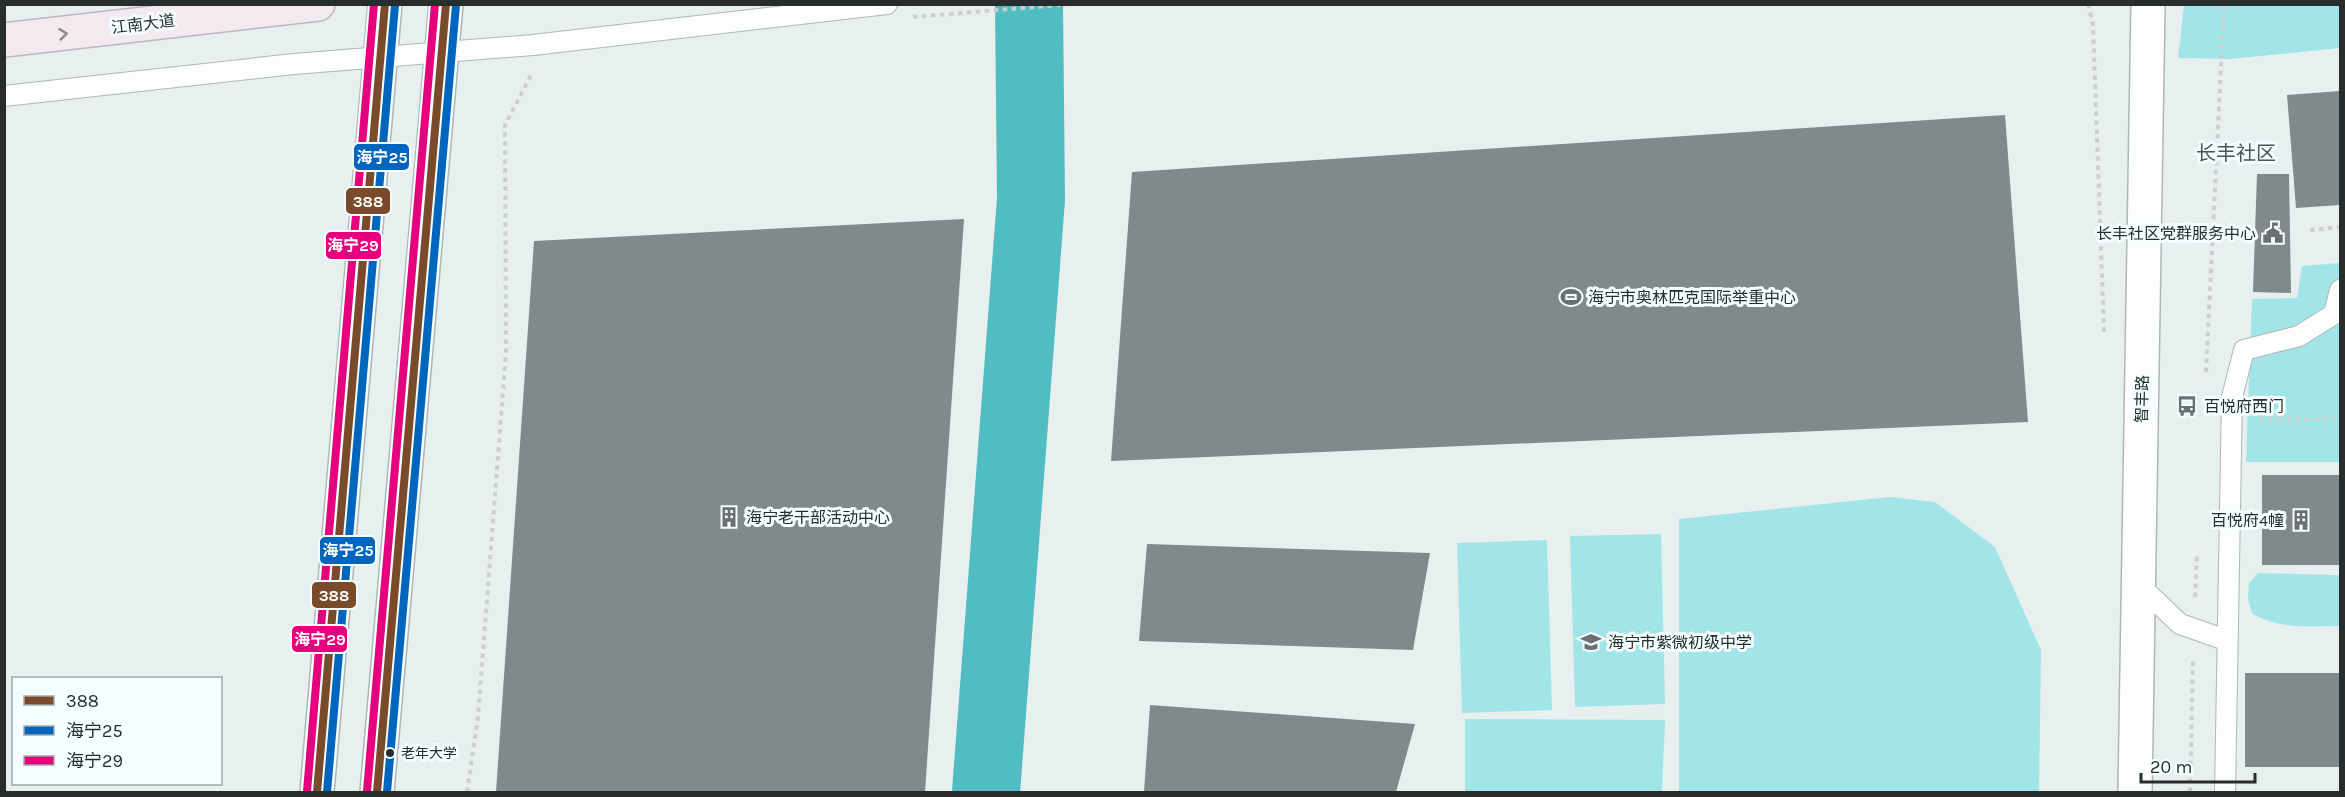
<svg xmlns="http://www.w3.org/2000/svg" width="2345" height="797" font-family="Karla,'Noto Sans SC',sans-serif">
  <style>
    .green { fill: #a1e5e9 }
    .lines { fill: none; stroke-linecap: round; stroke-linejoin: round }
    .river { stroke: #51bdc2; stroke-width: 68 }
    .building { fill: #808a8b }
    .service-casing { stroke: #b0b6b6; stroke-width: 22 }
    .minor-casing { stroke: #b0b6b6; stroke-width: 36 }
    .secondary-casing { stroke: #b0b6b6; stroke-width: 36 }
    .trunk-casing { stroke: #beb6bd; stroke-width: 36 }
    .path { stroke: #cccfcf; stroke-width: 4; stroke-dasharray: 4.5 4.5; stroke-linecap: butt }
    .service { stroke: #fcfdfd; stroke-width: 20 }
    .minor { stroke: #fcfdfd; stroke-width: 33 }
    .secondary { stroke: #f7f6f8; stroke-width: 33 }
    .trunk { stroke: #f2eaef; stroke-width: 33 }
    .bus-1-casing { stroke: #f4feff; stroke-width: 12 }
    .bus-2-casing { stroke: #f4feff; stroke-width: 12 }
    .bus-3-casing { stroke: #f4feff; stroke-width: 12 }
    .bus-1 { stroke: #7a4b2a; stroke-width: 8 }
    .bus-2 { stroke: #0065bd; stroke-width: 8 }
    .bus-3 { stroke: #e5007d; stroke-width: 8 }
    .oneway { stroke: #8c8b8e }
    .bus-dot { fill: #272c2c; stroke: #f4feff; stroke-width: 2 }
    .labels { text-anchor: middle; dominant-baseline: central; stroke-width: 6; stroke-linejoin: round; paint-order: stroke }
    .bus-label { font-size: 14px; fill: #272c2c; stroke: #f4feff; text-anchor: start }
    .street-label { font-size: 16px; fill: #272c2c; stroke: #f4feff }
    .poi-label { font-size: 16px; fill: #272c2c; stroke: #f4feff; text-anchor: start }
    .quarter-label { font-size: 20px; fill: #4b5556; stroke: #f4feff }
    .line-badge { stroke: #f4feff; stroke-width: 2 }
    .badge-label { font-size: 16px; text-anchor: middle; font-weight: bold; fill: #fff }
  </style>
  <rect width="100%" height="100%" fill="#e8efef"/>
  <!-- green -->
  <path class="green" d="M2184,5H2340V48L2230,59L2178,58Z
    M2340,263V462H2246L2252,299L2297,298L2302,266Z
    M1890,497L1935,502L1995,547L2041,650L2039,792H1679V519Z
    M1661,534L1665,704L1575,707L1570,536Z
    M1547,540L1552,710L1462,713L1457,543Z
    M2258,573L2340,575V626C2310,626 2278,630 2252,613L2248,599L2249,583Z
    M1465,719L1665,720L1662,792H1465Z"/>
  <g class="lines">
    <!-- river -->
    <path class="river" d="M986,792L1031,199L1029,4"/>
  </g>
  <!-- building -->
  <path class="building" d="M2340,91V205L2296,208L2287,95Z
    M2005,115L2028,422L1111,461L1132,172Z
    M2257,174H2289L2291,293L2253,292Z
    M964,219L925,792H496L534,241Z
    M2262,475H2340V565H2262Z
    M1147,544L1430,553L1413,650L1139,641Z
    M2245,673H2340V767H2245Z
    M1150,705L1415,724L1396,792H1144Z"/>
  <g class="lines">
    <!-- service casing -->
    <g class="service-casing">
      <path id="service" d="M4,96L294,64L533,45L887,4
        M2139,585L2180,624L2226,640
        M2225,792L2232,397L2244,350L2299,336L2334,314L2340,290"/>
    </g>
    <!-- minor casing -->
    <g class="minor-casing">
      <path id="minor" d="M2135,792L2148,4"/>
    </g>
    <!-- secondary casing -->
    <g class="secondary-casing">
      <path id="secondary" d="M317,792L385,4
        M377,792L446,4"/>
    </g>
    <!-- trunk casing -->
    <g class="trunk-casing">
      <path id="trunk" d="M4,40L318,4"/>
    </g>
    <!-- path -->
    <path class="path" d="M2088,4L2093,25L2104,333
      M913,17L1071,4
      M2310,230L2340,227
      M2206,372L2224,4
      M2259,419H2340
      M2195,597L2197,554
      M467,792L478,717L506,352L505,125L531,75
      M2190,792L2193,659"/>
    <!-- service -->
    <use href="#service" class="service"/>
    <!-- minor -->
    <use href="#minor" class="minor"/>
    <!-- secondary -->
    <use href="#secondary" class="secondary"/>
    <!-- trunk -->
    <use href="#trunk" class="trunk"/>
    <!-- bus-1 casing -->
    <g class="bus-1-casing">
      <path id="bus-1" d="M317,792L385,4
        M377,792L446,4"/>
    </g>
    <!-- bus-2 casing -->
    <g class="bus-2-casing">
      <path id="bus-2" d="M327,792L395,5
        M387,792L456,5"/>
    </g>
    <!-- bus-3 casing -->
    <g class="bus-3-casing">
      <path id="bus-3" d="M307,791L374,4
        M367,791L435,4"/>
    </g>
    <!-- bus-1 -->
    <use href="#bus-1" class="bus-1"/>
    <!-- bus-2 -->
    <use href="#bus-2" class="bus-2"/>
    <!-- bus-3 -->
    <use href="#bus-3" class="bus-3"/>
  </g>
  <!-- one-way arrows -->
  <defs><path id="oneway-chevron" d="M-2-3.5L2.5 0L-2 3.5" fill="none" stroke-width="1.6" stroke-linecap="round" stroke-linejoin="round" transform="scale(1.5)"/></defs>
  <use class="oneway" href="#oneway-chevron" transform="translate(63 34) rotate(-7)"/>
  <!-- icons -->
  <defs>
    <g id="civic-bare" transform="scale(1.62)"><path d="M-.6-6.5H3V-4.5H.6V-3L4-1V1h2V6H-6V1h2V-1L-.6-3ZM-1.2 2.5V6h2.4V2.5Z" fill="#6b7070" stroke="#f4feff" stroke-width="2.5" paint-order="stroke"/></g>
    <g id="stadium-bare" transform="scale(1.62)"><path d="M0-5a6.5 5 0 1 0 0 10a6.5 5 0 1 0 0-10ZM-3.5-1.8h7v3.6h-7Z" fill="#6b7070" stroke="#f4feff" stroke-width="2.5" paint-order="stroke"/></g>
    <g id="bus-bare" transform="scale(1.62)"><path d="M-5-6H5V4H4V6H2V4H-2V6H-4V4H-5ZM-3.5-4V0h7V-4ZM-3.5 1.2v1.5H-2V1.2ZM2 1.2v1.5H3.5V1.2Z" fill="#6b7070" stroke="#f4feff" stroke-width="2.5" paint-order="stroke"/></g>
    <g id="building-bare" transform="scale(1.62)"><path d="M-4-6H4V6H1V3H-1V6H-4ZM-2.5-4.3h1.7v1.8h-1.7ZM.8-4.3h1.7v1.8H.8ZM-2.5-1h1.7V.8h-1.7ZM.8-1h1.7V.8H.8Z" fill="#6b7070" stroke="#f4feff" stroke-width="2.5" paint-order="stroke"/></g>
    <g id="school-bare" transform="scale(1.62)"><path d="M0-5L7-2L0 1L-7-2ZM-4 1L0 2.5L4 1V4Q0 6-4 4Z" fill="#6b7070" stroke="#f4feff" stroke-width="2.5" paint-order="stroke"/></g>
  </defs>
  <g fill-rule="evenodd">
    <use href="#civic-bare" x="2273" y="233"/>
    <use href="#stadium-bare" x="1571" y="297"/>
    <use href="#bus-bare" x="2187" y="406"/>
    <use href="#building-bare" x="729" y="517"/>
    <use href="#building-bare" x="2301" y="520"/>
    <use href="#school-bare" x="1591" y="642"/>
  </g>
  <!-- markers -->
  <circle class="bus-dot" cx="390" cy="753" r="5"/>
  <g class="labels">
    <!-- bus labels -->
    <g class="bus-label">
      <text x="401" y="753">老年大学</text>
    </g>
    <!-- street labels -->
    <g class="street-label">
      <text transform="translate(143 24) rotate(-7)">江南大道</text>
      <text transform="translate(2142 399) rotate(-89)">智丰路</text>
    </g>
    <!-- poi labels -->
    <g class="poi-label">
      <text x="2256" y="233" text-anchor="end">长丰社区党群服务中心</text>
      <text x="1588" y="297">海宁市奥林匹克国际举重中心</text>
      <text x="2204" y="406">百悦府西门</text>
      <text x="746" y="517">海宁老干部活动中心</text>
      <text x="2284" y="520" text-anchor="end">百悦府4幢</text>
      <text x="1608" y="642">海宁市紫微初级中学</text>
    </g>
    <!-- quarter labels -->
    <g class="quarter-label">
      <text x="2236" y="153">长丰社区</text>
    </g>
  </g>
  <g class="line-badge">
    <rect x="353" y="143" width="57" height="28" rx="6" fill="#0065bd"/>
    <rect x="345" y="187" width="46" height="28" rx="6" fill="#7a4b2a"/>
    <rect x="325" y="231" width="57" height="29" rx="6" fill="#e5007d"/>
    <rect x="319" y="536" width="57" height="29" rx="6" fill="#0065bd"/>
    <rect x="311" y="581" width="46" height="28" rx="6" fill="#7a4b2a"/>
    <rect x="291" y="625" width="57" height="28" rx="6" fill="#e5007d"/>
  </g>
  <g class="badge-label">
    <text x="382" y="163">海宁25</text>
    <text x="368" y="207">388</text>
    <text x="353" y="251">海宁29</text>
    <text x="348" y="556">海宁25</text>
    <text x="334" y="601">388</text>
    <text x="320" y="645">海宁29</text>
  </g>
  <!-- border -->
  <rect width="2345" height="797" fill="none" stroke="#272c2c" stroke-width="12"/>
  <!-- legend -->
  <rect x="12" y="677" width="210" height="108" fill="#f4feff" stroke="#a2aaab" stroke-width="1.5"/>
  <rect x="24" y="696" width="30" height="9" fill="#7a4b2a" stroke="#a2aaab" stroke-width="1.5"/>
  <text x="66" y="707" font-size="18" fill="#272c2c">388</text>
  <rect x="24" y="726" width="30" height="9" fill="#0065bd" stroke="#a2aaab" stroke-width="1.5"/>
  <text x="66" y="737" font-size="18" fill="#272c2c">海宁25</text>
  <rect x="24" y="756" width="30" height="9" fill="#e5007d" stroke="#a2aaab" stroke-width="1.5"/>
  <text x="66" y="767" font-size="18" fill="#272c2c">海宁29</text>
  <!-- scale -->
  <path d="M2141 773v9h114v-9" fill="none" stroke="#272c2c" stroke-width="3"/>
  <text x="2150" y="773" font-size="18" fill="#272c2c" stroke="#f4feff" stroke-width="4.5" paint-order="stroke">20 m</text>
</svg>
